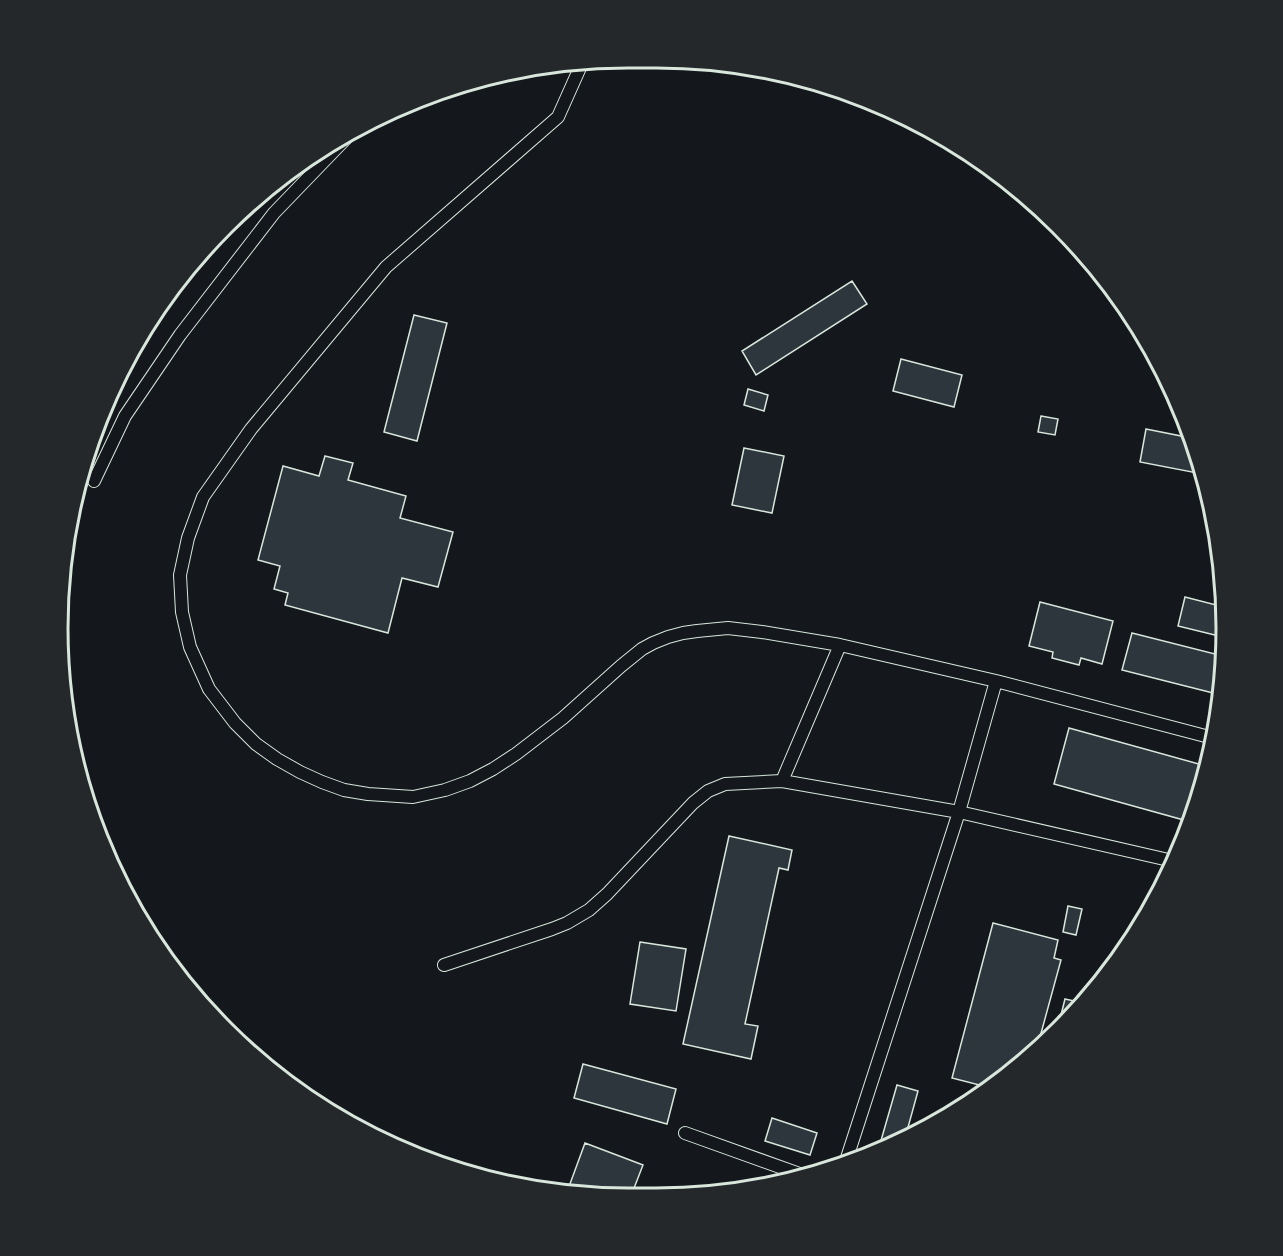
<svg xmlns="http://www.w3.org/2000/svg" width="1283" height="1256" font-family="Ubuntu,sans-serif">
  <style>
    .building { fill: #2c363c; stroke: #d8e6dc; stroke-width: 1.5 }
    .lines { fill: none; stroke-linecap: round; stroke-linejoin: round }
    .lane-casing { stroke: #d8e6dc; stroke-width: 14 }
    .lane { stroke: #14181c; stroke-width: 12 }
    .rim { fill: none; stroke: #d8e6dc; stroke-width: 3 }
  </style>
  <rect width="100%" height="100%" fill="#14181c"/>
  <!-- building -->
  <path class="building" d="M852,281L867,304L756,375L742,351Z
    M414,315L447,323L417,441L384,432Z
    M901,359L962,375L954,407L893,391Z
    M748,389L768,395L764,411L744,405Z
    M1041,416L1058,419L1055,435L1038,432Z
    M1146,429L1191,438L1200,462L1197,473L1140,462Z
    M744,448L784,456L772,513L732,505Z
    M325,456L353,463L348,480L406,496L400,518L453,532L438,587L402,578L388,633L285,605L288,593L274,589L280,566L258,560L283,466L319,476Z
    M1185,597L1224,607L1223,637L1178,626Z
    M1040,602L1113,621L1102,664L1081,658L1079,665L1052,658L1053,652L1029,646Z
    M1132,633L1223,656L1221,695L1122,670Z
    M1069,728L1206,766L1196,812L1191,822L1054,784Z
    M729,836L792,850L788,870L779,868L745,1024L758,1026L751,1059L683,1044Z
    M1068,906L1082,909L1076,935L1063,932Z
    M993,923L1058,940L1054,958L1061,960L1037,1048L1002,1081L991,1088L952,1078Z
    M640,942L686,949L676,1011L630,1004Z
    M1065,999L1079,1002L1077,1011L1070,1018L1061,1015Z
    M583,1064L676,1089L667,1124L574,1098Z
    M897,1085L918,1091L904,1142L890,1147L880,1144Z
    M772,1118L817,1133L810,1155L765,1141Z
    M585,1143L643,1165L631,1196L575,1195L567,1192Z
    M420,1158L452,1163L451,1170L445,1169Z
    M490,1176L508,1180L507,1183L489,1179Z"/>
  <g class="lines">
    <!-- lane casing -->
    <g class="lane-casing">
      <path id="lane" d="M583,61L558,117L386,267L251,429L203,497L188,538L180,575L182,612L190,647L209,689L235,723L256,744L277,759L300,772L322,782L344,790L368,794L413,797L445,790L470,781L493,769L516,754L563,718L621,666L642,649L653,643L668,637L683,633L697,631L728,628L762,632L840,645L996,681L1213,738
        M94,481L125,416L180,335L274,213L354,130
        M782,781L840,645
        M444,965L552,929L567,923L589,910L607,894L693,803L708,791L725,784L782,781L959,812L1173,861
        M685,1133L808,1177
        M845,1164L959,812L996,681"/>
    </g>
    <!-- lane -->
    <use href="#lane" class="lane"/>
  </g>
  <!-- crop -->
  <path d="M0 0H1283V1256H0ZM628 68H656A560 560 0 0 1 1216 628V628A560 560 0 0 1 656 1188H628A560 560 0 0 1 68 628V628A560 560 0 0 1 628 68Z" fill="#24282b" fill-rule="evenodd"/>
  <path class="rim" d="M628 68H656A560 560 0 0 1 1216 628V628A560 560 0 0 1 656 1188H628A560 560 0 0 1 68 628V628A560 560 0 0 1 628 68Z"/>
</svg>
